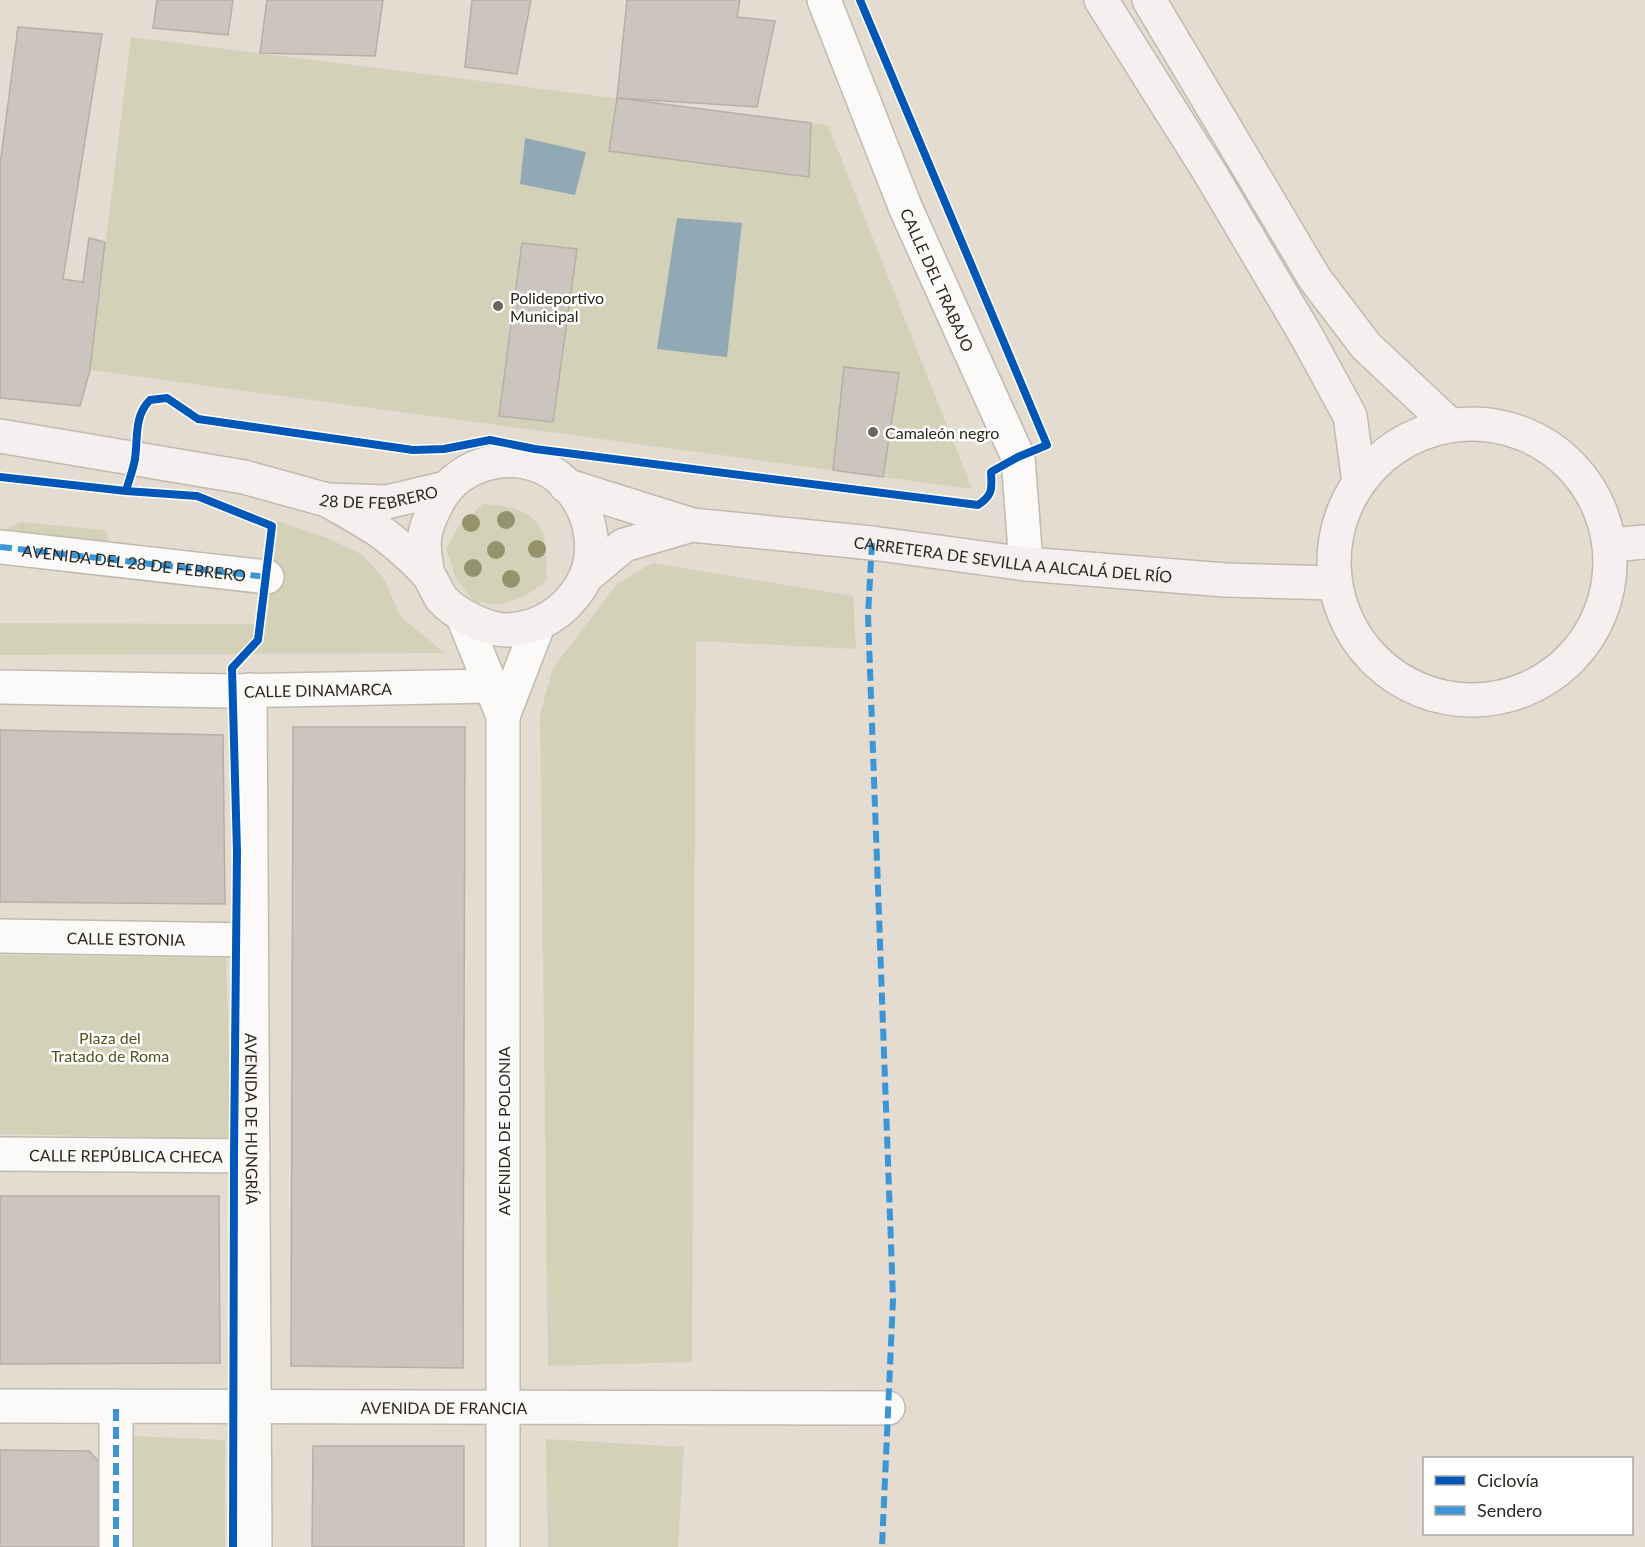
<svg xmlns="http://www.w3.org/2000/svg" width="1645" height="1547" font-family="Lato,sans-serif">
  <style>
    .green { fill: #d3d1b8 }
    .water { fill: #91a8b5 }
    .building { fill: #ccc4be; stroke: #b7aea8; stroke-width: 1.5 }
    .lines { fill: none; stroke-linecap: round; stroke-linejoin: round }
    .street-casing { stroke: #c0bab0; stroke-width: 36 }
    .secondary-casing { stroke: #c0bab0; stroke-width: 36 }
    .street { stroke: #fbfaf8; stroke-width: 33 }
    .secondary { stroke: #f5f0ef; stroke-width: 33 }
    .quiet { stroke: #3c96d5; stroke-width: 6; stroke-dasharray: 12 6; stroke-linecap: butt }
    .cycleway-casing { stroke: #fff; stroke-width: 11 }
    .cycleway { stroke: #0057b8; stroke-width: 8 }
    .tree { fill: #95936b }
    .poi-dot { fill: #6c665d; stroke: #fff; stroke-width: 2 }
    .labels { text-anchor: middle; dominant-baseline: central; stroke-width: 5; stroke-linejoin: round; paint-order: stroke }
    .street-label { font-size: 16px; fill: #2c271f; stroke: #fff }
    .poi-label { font-size: 16px; fill: #2c271f; stroke: #fff; text-anchor: start }
    .park-label { font-size: 16px; fill: #555718; stroke: #fff }
  </style>
  <rect width="100%" height="100%" fill="#e4dcd0"/>
  <!-- green -->
  <path class="green" d="M131,37L828,125L972,489L90,370Z
    M483,504C541,507 549,527 546,581L524,597L499,605L475,602L456,579L446,548L459,526Z
    M277,521L327,538L363,555L384,579L401,617L445,653L0,655V623L266,624Z
    M20,522L105,530L112,549L0,534Z
    M652,563L853,596L856,649L696,641L692,1362L548,1366L540,715L553,668L616,585Z
    M0,955L226,958L232,1139L0,1134Z
    M132,1436L225,1440V1547H130Z
    M546,1439L684,1447L678,1547H548Z"/>
  <!-- water -->
  <path class="water" d="M525,138L586,152L575,195L520,184Z
    M677,218L742,223L727,357L657,349Z"/>
  <!-- building -->
  <path class="building" d="M157,0H233L228,35L153,28Z
    M267,0H383L375,56L260,53Z
    M472,0H531L517,74L465,67Z
    M627,0H740L737,17L775,21L757,107L617,98Z
    M18,27L102,34L63,279L83,282L89,238L105,242L90,370L80,406L0,398V165Z
    M617,98L811,123L809,177L609,151Z
    M522,243L577,249L553,422L499,416Z
    M844,367L899,373L883,477L833,470Z
    M293,727H465L463,1368L291,1366Z
    M0,730L223,735L225,904L0,902Z
    M0,1196H219L220,1363L0,1364Z
    M313,1446H464V1547H312Z
    M0,1450L89,1451L104,1467L103,1547H0Z"/>
  <g class="lines">
    <!-- street casing -->
    <g class="street-casing">
      <g id="street">
        <path id="s1" d="M824,0L906,209L1018,457L1026,564"/>
        <path id="s2" d="M0,547L267,577"/>
        <path d="M464,619L503,716V1547"/>
        <path id="s3" d="M0,687L232,691L491,686"/>
        <path id="s4" d="M250,690L255,1547"/>
        <path d="M503,716L539,623"/>
        <path id="s5" d="M0,936L251,940"/>
        <path id="s6" d="M0,1154L253,1156"/>
        <path id="s7" d="M0,1406L888,1408"/>
        <path d="M116,1547V1406"/>
      </g>
    </g>
    <!-- secondary casing -->
    <g class="secondary-casing">
      <g id="secondary">
        <path d="M1101,0L1210,173L1307,337L1350,416L1359,482"/>
        <path d="M1149,0L1315,279L1366,346L1449,424"/>
        <circle cx="1472" cy="562" r="138"/>
        <path id="s8" d="M0,436L244,477L327,500L387,502L446,488"/>
        <path id="s9" d="M565,485L692,525L872,543L1026,564L1225,580L1334,583"/>
        <path d="M327,500C346,511 367,522 385,535C399,546 414,559 426,572C433,580 436,591 442,599C455,614 487,630 506,630C538,629 564,613 581,586C603,548 589,499 554,474C517,448 460,461 439,500C423,529 421,541 428,574"/>
        <path d="M1611,545L1645,542"/>
        <path d="M587,576L624,545L692,525"/>
      </g>
    </g>
    <!-- street -->
    <use href="#street" class="street"/>
    <!-- secondary -->
    <use href="#secondary" class="secondary"/>
    <!-- quiet -->
    <path class="quiet" d="M872,543L868,615L893,1299L882,1547
      M0,547L267,577
      M116,1547V1406"/>
    <!-- cycleway casing -->
    <g class="cycleway-casing">
      <path id="cycleway" d="M0,477L126,491C129,480 133,470 135,459C138,437 134,416 150,400L167,398L198,419L413,450L444,449L490,440L535,449L978,505C993,495 992,489 991,472L1018,457L1047,445L860,0
        M126,491L197,496L272,526L258,640L232,668L237,852L234,1156L233,1547"/>
    </g>
    <!-- cycleway -->
    <use href="#cycleway" class="cycleway"/>
  </g>
  <!-- trees -->
  <g class="tree">
    <circle cx="506" cy="520" r="9"/>
    <circle cx="471" cy="523" r="9"/>
    <circle cx="537" cy="549" r="9"/>
    <circle cx="496" cy="550" r="9"/>
    <circle cx="473" cy="568" r="9"/>
    <circle cx="511" cy="579" r="9"/>
  </g>
  <!-- markers -->
  <g class="poi-dot">
    <circle cx="498" cy="306" r="6"/>
    <circle cx="873" cy="432" r="6"/>
  </g>
  <g class="labels">
    <!-- street labels -->
    <g class="street-label">
      <text stroke="none"><textPath href="#s1" startOffset="302">CALLE DEL TRABAJO</textPath></text>
      <text stroke="none"><textPath href="#s8" startOffset="386">28 DE FEBRERO</textPath></text>
      <text stroke="none"><textPath href="#s9" startOffset="456">CARRETERA DE SEVILLA A ALCALÁ DEL RÍO</textPath></text>
      <text stroke="none"><textPath href="#s2" startOffset="135">AVENIDA DEL 28 DE FEBRERO</textPath></text>
      <text stroke="none"><textPath href="#s3" startOffset="318">CALLE DINAMARCA</textPath></text>
      <text stroke="none"><textPath href="#s5" startOffset="126">CALLE ESTONIA</textPath></text>
      <text stroke="none"><textPath href="#s4" startOffset="429">AVENIDA DE HUNGRÍA</textPath></text>
      <text transform="translate(503 1131) rotate(-90)">AVENIDA DE POLONIA</text>
      <text stroke="none"><textPath href="#s6" startOffset="126">CALLE REPÚBLICA CHECA</textPath></text>
      <text stroke="none"><textPath href="#s7" startOffset="444">AVENIDA DE FRANCIA</textPath></text>
    </g>
    <!-- poi labels -->
    <g class="poi-label">
      <text x="510" y="297">Polideportivo<tspan x="510" dy="18">Municipal</tspan></text>
      <text x="885" y="432">Camaleón negro</text>
    </g>
    <!-- park labels -->
    <g class="park-label">
      <text x="110" y="1037">Plaza del<tspan x="110" dy="18">Tratado de Roma</tspan></text>
    </g>
  </g>
  <!-- legend -->
  <rect x="1423" y="1457" width="210" height="78" fill="#ffffff" stroke="#aba9a5" stroke-width="1.5"/>
  <rect x="1435" y="1476" width="30" height="9" fill="#0057b8" stroke="#aba9a5" stroke-width="1.5"/>
  <text x="1477" y="1487" font-size="18" fill="#2c271f">Ciclovía</text>
  <rect x="1435" y="1506" width="30" height="9" fill="#3c96d5" stroke="#aba9a5" stroke-width="1.5"/>
  <text x="1477" y="1517" font-size="18" fill="#2c271f">Sendero</text>
</svg>
